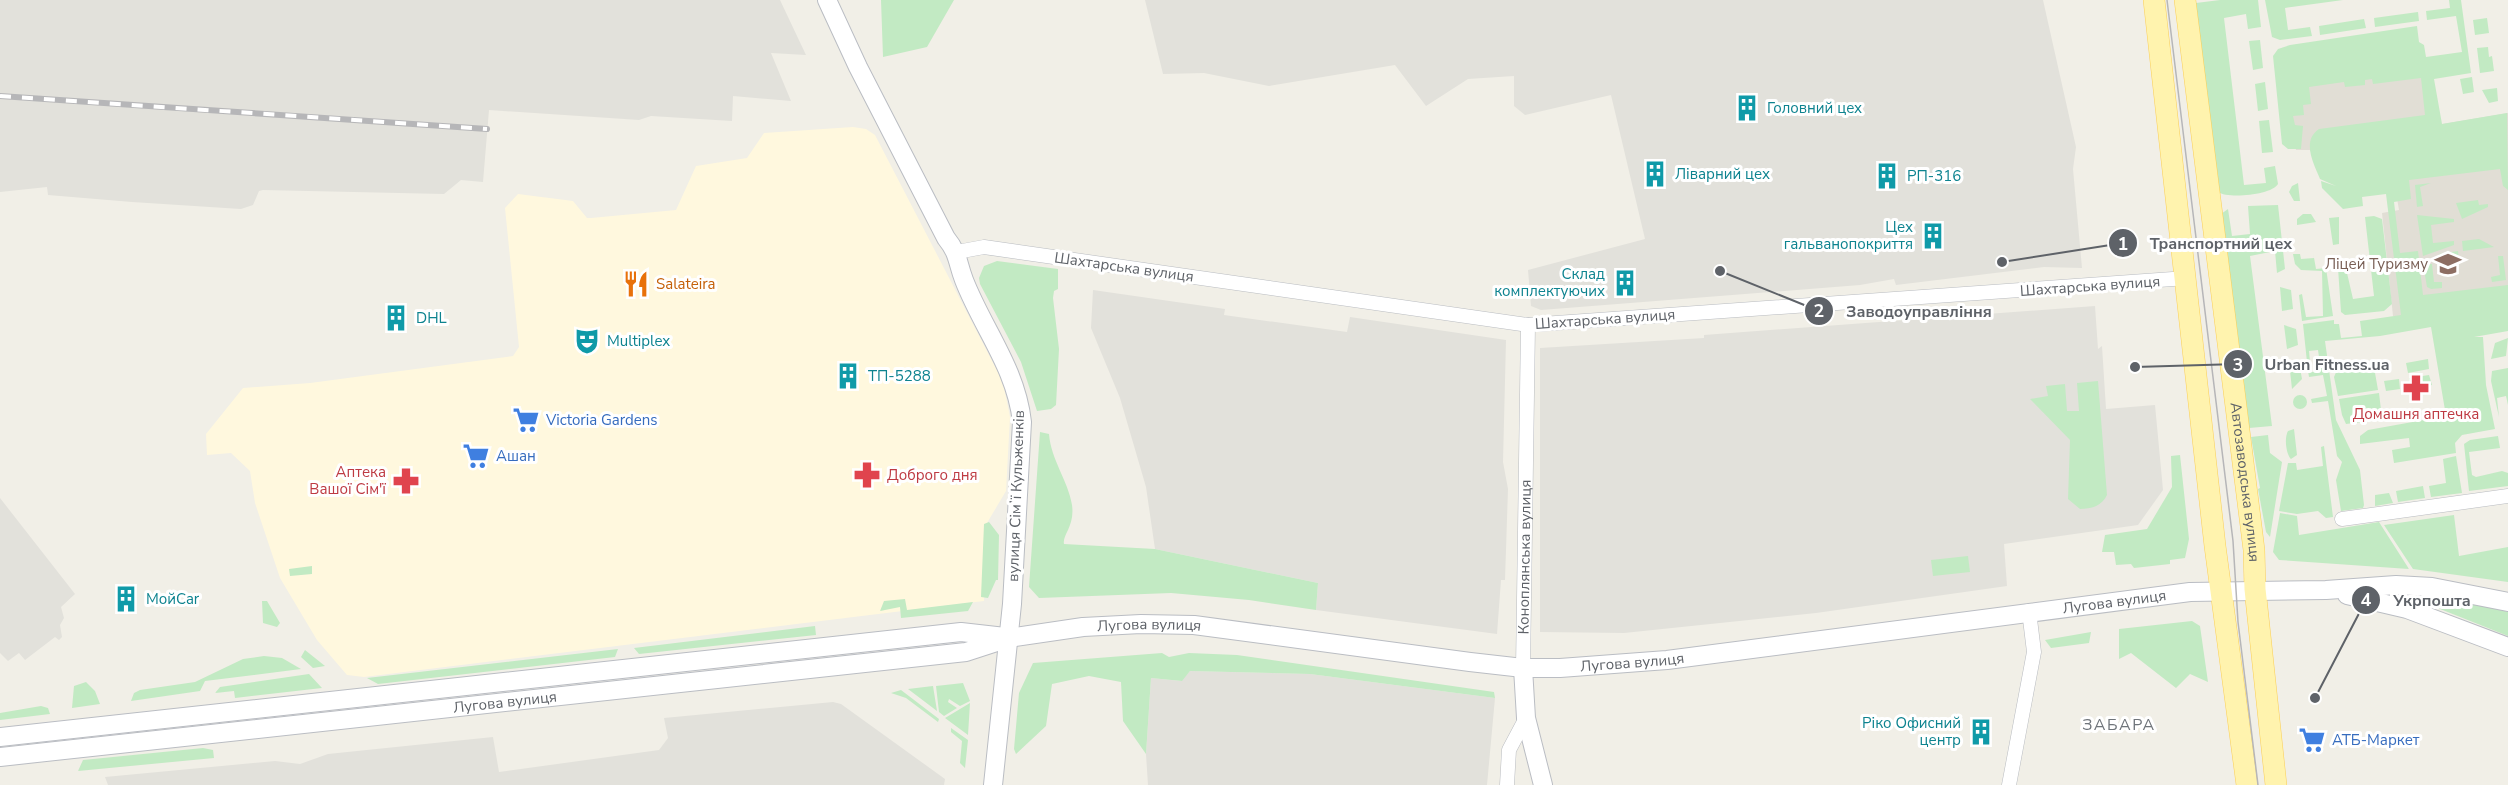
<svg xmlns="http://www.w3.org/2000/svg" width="2508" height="785" font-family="'Nunito Sans',sans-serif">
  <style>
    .commercial { fill: #fff8de }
    .industrial { fill: #e2e1db }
    .education { fill: #e1ded5 }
    .green { fill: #c2eac3 }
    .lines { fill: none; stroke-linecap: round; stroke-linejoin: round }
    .street-casing { stroke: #b9bcc1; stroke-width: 15 }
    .secondary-casing { stroke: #babdc3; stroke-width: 20 }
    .primary-casing { stroke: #fbcf57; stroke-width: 22 }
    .street { stroke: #fff; stroke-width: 14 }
    .secondary { stroke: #fff; stroke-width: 18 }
    .primary { stroke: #fff3ae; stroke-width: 21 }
    .tram { stroke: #b6b6b8; stroke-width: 1.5 }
    .rail-casing { stroke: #b6b6b8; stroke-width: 6 }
    .rail { stroke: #fff; stroke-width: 4; stroke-dasharray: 11; stroke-linecap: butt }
    .labels { text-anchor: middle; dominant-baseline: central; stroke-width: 6; stroke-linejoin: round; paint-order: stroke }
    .culture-label { font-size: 15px; fill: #0d838f; stroke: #fff; text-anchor: start }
    .education-label { font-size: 15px; fill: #785e54; stroke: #fff; text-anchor: end }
    .street-label { font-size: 15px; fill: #5e6268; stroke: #fff }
    .food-label { font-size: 15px; fill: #c56008; stroke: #fff; text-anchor: start }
    .health-label { font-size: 15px; fill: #be3a42; stroke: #fff }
    .shop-label { font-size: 15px; fill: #366cbe; stroke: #fff; text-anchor: start }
    .neighbourhood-label { font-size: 16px; letter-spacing: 1.5px; fill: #6f747a; stroke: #fff }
    .leader { fill: none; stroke: #5e6268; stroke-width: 2 }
    .callout-dot { fill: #5e6268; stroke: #fff; stroke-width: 2 }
    .mark-label { font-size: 18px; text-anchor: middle; font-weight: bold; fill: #fff }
    .callout-label { font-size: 16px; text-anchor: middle; font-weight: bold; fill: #5e6268; stroke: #fff; stroke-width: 6; stroke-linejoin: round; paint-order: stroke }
  </style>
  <rect width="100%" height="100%" fill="#f1efe7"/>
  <!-- commercial -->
  <path class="commercial" d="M853,127L866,129L875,135L1003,382L1010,417L1006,491L987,523L984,601L364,677L347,675L317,640L280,578L255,503L250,471L231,453L207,455L206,434L243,388L310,383L513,356L519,347L505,208L518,194L573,201L587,218H591L676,210L696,166L747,158L764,133Z"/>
  <!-- industrial -->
  <path class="industrial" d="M0,0H780L806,55L771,53L791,101L733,96L732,121L651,116L639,120L489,110L483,182L461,180L444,194L263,190L259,191L253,205L241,209L132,202L48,195L47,187L0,192Z
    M1145,0H2043L2076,147L2073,169L2082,268L2044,267L1896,285L1894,279L1860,285L1541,310L1531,306L1528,270L1645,239L1611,95L1525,115L1514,106V76L1468,79L1426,106L1395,65L1269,86L1204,73L1163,74Z
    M1093,290L1225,309L1224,315L1347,332L1350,317L1506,340L1503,462L1508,489L1505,580H1501L1497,634L1316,610L1318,583L1155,549L1146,487L1120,398L1091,328Z
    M2095,306L2098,349L2102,346L2106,409L2155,405L2163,490L2138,525L2004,544L2007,586L1816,613L1624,633L1540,632V348L1704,338V335Z
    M0,498L75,594L61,607L64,618L60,625L62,637L59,640L55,637L25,660L19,653L8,661L0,653Z
    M1190,671L1310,674L1495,698L1487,785H1148L1146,754L1151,678L1181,681Z
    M833,702L841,704L945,779L944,785H108L105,777L275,761L300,764L328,754L493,737L499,772L659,750L668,738L664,718Z"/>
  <!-- education -->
  <path class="education" d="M2420,43L2436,125L2508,113V326L2431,327L2393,316L2382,213L2399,210L2392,169L2325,175L2310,150H2296L2284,63Z"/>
  <!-- green -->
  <path class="green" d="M881,0H954L927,47L883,57Z
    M2220,0H2258L2261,27L2248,29L2246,14L2224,18L2244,185L2266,183L2264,168L2275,166L2278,184C2272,195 2228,199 2218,192L2196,3Z
    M2265,0H2343L2285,8L2288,30L2310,27L2312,36L2280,40L2272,37Z
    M2449,0H2461L2471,73L2434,79L2442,124L2507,113L2508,190L2503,186L2500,169L2409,180L2411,199L2394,202L2400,253L2418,251L2423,295L2508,285V331L2474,337H2483L2486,385L2495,429L2462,435L2455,443L2456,453L2394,463L2392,450L2410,447L2409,438L2360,444V436L2368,430L2446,416L2431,327L2380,336L2325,341L2336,420L2360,470L2364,505L2363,508L2341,511L2336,480L2342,462L2337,456L2328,401L2312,403L2311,399L2327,396L2323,375L2309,377L2307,365H2310L2312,372L2321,371L2318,350L2309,351L2310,362H2307L2303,324L2334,320V324H2339L2341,338L2362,336L2360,321L2401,315L2386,194L2362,197L2363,206L2343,209L2322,188L2321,181L2336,186L2320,179C2314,164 2301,141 2319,129L2425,115L2421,78L2373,84L2372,79L2365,80V85L2345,87L2344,82L2309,87L2311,104L2303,105L2304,115L2293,116L2295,125L2303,126L2301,149H2288L2282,144L2273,56L2278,49L2290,45L2417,26L2419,42L2424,45L2426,57L2462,52L2456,16L2427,20L2426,11L2450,8Z
    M2418,12L2419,21L2375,27L2374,18Z
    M2487,18L2489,33L2475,35L2473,20Z
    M2364,19L2366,28L2320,35L2319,26Z
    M2260,40L2263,68L2253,70L2249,41Z
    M2488,47L2489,57L2492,56L2494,71L2480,73L2477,48Z
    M2472,77L2474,92L2463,94L2460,79Z
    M2265,82L2268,109L2258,111L2255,84Z
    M2497,88L2498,101L2489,103L2482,90Z
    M2269,120L2273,152L2262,153L2259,121Z
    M2298,183L2300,201H2294L2289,192L2292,186Z
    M2431,183L2420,187L2423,206L2417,207L2415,185Z
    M2478,200L2479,205L2488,204V207L2462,219L2456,203Z
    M2278,205L2285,269L2277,273L2275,251L2250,256L2272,426L2249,428L2221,214L2228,209L2232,236L2250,234L2248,206Z
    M2303,214H2311L2316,222L2297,225V219Z
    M2417,215L2454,219V222L2431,225L2433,243L2454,241V245L2423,256Z
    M2374,216L2382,219L2392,304L2384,311L2345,315L2341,312L2338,268L2349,267L2347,273L2353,299L2374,296L2365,217Z
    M2339,217V244L2333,245L2329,218Z
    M2479,239L2494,247L2463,251L2462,241Z
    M2458,251L2459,260L2442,262L2439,254Z
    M2313,252L2316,269L2326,268L2333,316L2302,321L2299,295L2302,294L2306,317L2323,316L2322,271L2301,270L2295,264L2293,254H2300L2301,259L2314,258Z
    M2498,256H2503L2506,280L2492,282L2491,277L2500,275Z
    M997,261L1058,269V289L1054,291L1053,298L1059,349L1056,405L1051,409L1037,411L1021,362L980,284L979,278L984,266Z
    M2423,264H2432L2434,282H2442V288L2431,289L2427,287Z
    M2280,287L2291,290L2293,309L2282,311Z
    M2284,325L2296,329L2298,345L2287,349Z
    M2508,338L2506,356L2491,359L2495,343Z
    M2428,359L2429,369L2408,373L2406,363Z
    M2289,362L2300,368L2302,379L2292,389Z
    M2368,365L2374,367L2378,390L2338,396L2334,377L2337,370Z
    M2508,368V405L2506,396L2497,398L2499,417L2491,381L2492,371Z
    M2429,375L2432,385L2411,389L2409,378Z
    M2399,379L2400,389L2386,391L2384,381Z
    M2098,381L2107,495C2102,506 2091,509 2080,509L2068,499L2070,440L2030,399L2048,396L2046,386L2065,384L2067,411H2079L2077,383Z
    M2379,393L2381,410L2378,420L2346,424L2342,415L2339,399Z
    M2293 402a7 7 0 1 1 14 0a7 7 0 1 1-14 0Z
    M2294,429L2297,455L2291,459C2286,454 2284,438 2288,431Z
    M1040,432L1049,434C1051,460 1068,480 1072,505C1075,526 1062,535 1064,544L1155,549L1318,583L1316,610L1249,600L1171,593L1039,598L1029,587Z
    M2268,435L2270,453L2282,462L2270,537L2266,532L2258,489L2260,488L2251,437Z
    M2498,436L2500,448L2469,452L2472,475L2476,477L2502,471L2508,473V486L2469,491L2464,444L2470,440Z
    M2324,446L2333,517L2326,518L2318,511L2297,514L2279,511L2288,463H2296L2297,470L2323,466L2321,447Z
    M2180,455L2189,539L2185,558L2170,560V564L2134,568L2131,564L2116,565L2114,552H2102L2105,535L2147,529L2172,487L2171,456Z
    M2456,456L2462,493L2431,497L2429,486L2446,483L2443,459Z
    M2423,486L2425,498L2398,502L2396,491Z
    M2389,493L2393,503L2375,506V495Z
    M2280,513L2297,516L2299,535L2379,522L2409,569L2279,560L2273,552Z
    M2454,515L2459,556L2508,547V582L2413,569L2384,525Z
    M989,522L999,535L998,580H996L988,598L981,597L984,524Z
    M1968,556L1970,572L1933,576L1931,560Z
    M312,566V574L290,576L289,569Z
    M2420,595L2483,605L2508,612V636L2420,601Z
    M905,599L907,610L973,602L968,611L901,618L900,607L880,611L884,601Z
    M262,601H267L280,623L277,627L263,623Z
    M2192,621L2200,626L2208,682L2190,674L2176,688L2131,653L2119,659V629Z
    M815,626L816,635L639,654L634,648Z
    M2091,632L2089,643L2051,648L2045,640Z
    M618,649L615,657L378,684L367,678Z
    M305,650L325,666L313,668L301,657Z
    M1162,653L1169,657L1189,653L1237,655L1494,692L1495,698L1310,674L1190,671L1182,681L1151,678L1146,754L1123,721L1121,682L1089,676L1052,684L1046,726L1016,754L1014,749L1019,693L1033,663Z
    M264,656L282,658L301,669L205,681L200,691L131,701L134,693L140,690L195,682L243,659Z
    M309,674L322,688L235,698L234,691L215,693L220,687Z
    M86,682L95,691L100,704L72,708L74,686Z
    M963,683L970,701L960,706L949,699L948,702L957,708L944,716L939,712L936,686Z
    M933,686L937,711L908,689Z
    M901,690L939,719L938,722L906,698L891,693Z
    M970,703L968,735L945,718Z
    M41,706L48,708L50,714L0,720V713Z
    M951,728L968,740L965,768L960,763L962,741L951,732Z
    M203,748L213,750L214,758L78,771L83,760Z"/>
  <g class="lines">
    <!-- street casing -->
    <g class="street-casing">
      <g id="street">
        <path d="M957,252L984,247L1528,325L2187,278"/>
        <path d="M2342,519L2508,496"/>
        <path id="s1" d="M1523,668L1528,325"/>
        <path d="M1507,785L1509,750L1526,718"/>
        <path d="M2009,785L2034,652L2029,611"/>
      </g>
    </g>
    <!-- secondary casing -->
    <g class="secondary-casing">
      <g id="secondary">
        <path d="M827,0L858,67L946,238C959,254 957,262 964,280C983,329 1016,368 1022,422L1012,604L993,785"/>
        <path d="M2347,595L2407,609L2508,647"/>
        <path d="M1523,668L1526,718L1543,785"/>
        <path d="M0,737L961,632L1005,637"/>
        <path id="s2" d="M0,757L966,652L1009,638L1083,627L1141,624L1194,625L1470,662L1523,668H1560L1667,660L2190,592L2326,590L2396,585L2432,587L2508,602"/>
      </g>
    </g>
    <!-- primary casing -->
    <g class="primary-casing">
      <g id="primary">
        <path d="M2154,0L2215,546L2247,785"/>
        <path id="s3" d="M2185,0L2254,550L2255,589L2276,785"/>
      </g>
    </g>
    <!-- street -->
    <use href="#street" class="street"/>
    <!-- secondary -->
    <use href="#secondary" class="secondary"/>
    <!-- primary -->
    <use href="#primary" class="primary"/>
    <!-- tram -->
    <path class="tram" d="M2167,0L2233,541L2238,622L2258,785"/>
    <!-- rail casing -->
    <g class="rail-casing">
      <path id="rail" d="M0,96L487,129"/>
    </g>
    <!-- rail -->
    <use href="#rail" class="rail"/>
  </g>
  <!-- icons -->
  <defs>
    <g id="building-bare" transform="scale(2.07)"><path d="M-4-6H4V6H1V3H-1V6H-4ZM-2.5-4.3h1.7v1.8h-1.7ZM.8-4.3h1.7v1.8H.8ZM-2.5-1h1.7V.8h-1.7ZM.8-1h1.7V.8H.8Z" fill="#0f9aa8" stroke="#fff" stroke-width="2.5" paint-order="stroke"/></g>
    <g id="school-bare" transform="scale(2.07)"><path d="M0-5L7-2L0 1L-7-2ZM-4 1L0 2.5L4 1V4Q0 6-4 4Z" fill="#8d6e63" stroke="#fff" stroke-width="2.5" paint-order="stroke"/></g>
    <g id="restaurant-bare" transform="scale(2.07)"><path d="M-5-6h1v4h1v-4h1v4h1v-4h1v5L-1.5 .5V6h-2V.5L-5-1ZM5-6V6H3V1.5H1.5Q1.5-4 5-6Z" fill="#e8710a" stroke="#fff" stroke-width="2.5" paint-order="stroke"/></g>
    <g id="theatre-bare" transform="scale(2.07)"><path d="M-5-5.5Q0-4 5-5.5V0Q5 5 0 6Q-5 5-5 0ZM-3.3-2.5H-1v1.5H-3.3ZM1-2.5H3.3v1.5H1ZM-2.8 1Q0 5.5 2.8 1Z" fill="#0f9aa8" stroke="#fff" stroke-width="2.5" paint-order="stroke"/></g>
    <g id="pharmacy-bare" transform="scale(2.07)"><path d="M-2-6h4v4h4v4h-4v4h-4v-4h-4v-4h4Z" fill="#e0444e" stroke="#fff" stroke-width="2.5" paint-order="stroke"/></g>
    <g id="supermarket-bare" transform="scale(2.07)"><path d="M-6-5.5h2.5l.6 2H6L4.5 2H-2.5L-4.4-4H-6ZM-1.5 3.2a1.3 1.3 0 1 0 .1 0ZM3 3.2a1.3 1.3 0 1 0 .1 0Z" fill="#3f7fe0" stroke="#fff" stroke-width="2.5" paint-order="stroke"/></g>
  </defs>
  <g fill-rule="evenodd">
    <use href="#building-bare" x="1747" y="108"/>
    <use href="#building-bare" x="1655" y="174"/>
    <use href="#building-bare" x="1887" y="176"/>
    <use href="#building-bare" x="1933" y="236"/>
    <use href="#school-bare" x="2448" y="264"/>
    <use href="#building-bare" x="1625" y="283"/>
    <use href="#restaurant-bare" x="636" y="284"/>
    <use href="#building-bare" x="396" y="318"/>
    <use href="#theatre-bare" x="587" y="341"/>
    <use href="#building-bare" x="848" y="376"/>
    <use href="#pharmacy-bare" x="2416" y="388"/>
    <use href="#supermarket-bare" x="526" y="420"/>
    <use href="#supermarket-bare" x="476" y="456"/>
    <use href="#pharmacy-bare" x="867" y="475"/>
    <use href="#pharmacy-bare" x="406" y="481"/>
    <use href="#building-bare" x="126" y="599"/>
    <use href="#building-bare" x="1981" y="732"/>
    <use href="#supermarket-bare" x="2312" y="740"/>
  </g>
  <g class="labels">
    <!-- culture labels -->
    <g class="culture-label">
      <text x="1767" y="108">Головний цех</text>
      <text x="1675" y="174">Ліварний цех</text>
      <text x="1907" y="176">РП-316</text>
      <text x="1913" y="227" text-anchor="end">Цех<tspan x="1913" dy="17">гальванопокриття</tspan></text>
      <text x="1605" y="274" text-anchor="end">Склад<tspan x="1605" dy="17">комплектуючих</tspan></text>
      <text x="416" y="318">DHL</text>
      <text x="607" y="341">Multiplex</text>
      <text x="868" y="376">ТП-5288</text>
      <text x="146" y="599">МойCar</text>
      <text x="1961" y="723" text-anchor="end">Ріко Офисний<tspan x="1961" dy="17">центр</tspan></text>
    </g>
    <!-- education labels -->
    <g class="education-label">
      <text x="2428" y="264">Ліцей Туризму</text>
    </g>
    <!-- street labels -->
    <g class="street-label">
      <text transform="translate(1124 267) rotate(8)">Шахтарська вулиця</text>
      <text transform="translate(2090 286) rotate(-4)">Шахтарська вулиця</text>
      <text transform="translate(1605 319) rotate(-4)">Шахтарська вулиця</text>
      <text stroke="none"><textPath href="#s3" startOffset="486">Автозаводська вулиця</textPath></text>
      <text transform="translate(1016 496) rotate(-88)">вулиця Сімʼї Кульженків</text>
      <text stroke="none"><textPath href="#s1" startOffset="111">Коноплянська вулиця</textPath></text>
      <text stroke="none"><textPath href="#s2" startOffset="2130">Лугова вулиця</textPath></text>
      <text stroke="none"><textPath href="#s2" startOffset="1158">Лугова вулиця</textPath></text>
      <text stroke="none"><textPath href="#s2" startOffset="1644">Лугова вулиця</textPath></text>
      <text stroke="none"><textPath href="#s2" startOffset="508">Лугова вулиця</textPath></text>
    </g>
    <!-- food labels -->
    <g class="food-label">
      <text x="656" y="284">Salateira</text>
    </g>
    <!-- health labels -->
    <g class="health-label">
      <text x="2416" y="414">Домашня аптечка</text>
      <text x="386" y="472" text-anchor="end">Аптека<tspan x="386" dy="17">Вашої Сім'ї</tspan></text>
      <text x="887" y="475" text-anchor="start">Доброго дня</text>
    </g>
    <!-- shop labels -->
    <g class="shop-label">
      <text x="546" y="420">Victoria Gardens</text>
      <text x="496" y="456">Ашан</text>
      <text x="2332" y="740">АТБ-Маркет</text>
    </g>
    <!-- neighbourhood labels -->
    <g class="neighbourhood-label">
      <text x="2119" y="725">ЗАБАРА</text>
    </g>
  </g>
  <!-- callouts -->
  <path class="leader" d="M2002 262L2123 243M1720 271L1819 311M2135 367L2238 364M2315 698L2366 600"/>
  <g class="callout-dot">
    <circle cx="2002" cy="262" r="6"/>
    <circle cx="1720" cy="271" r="6"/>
    <circle cx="2135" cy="367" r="6"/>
    <circle cx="2315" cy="698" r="6"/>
    <circle cx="2123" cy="243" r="15"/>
    <circle cx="1819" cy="311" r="15"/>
    <circle cx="2238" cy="364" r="15"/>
    <circle cx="2366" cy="600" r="15"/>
  </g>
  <g class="mark-label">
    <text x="2123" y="250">1</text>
    <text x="1819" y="317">2</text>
    <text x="2238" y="371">3</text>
    <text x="2366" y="606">4</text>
  </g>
  <g class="callout-label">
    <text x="2221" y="249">Транспортний цех</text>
    <text x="1919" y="317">Заводоуправління</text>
    <text x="2327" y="370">Urban Fitness.ua</text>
    <text x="2432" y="606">Укрпошта</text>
  </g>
</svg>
